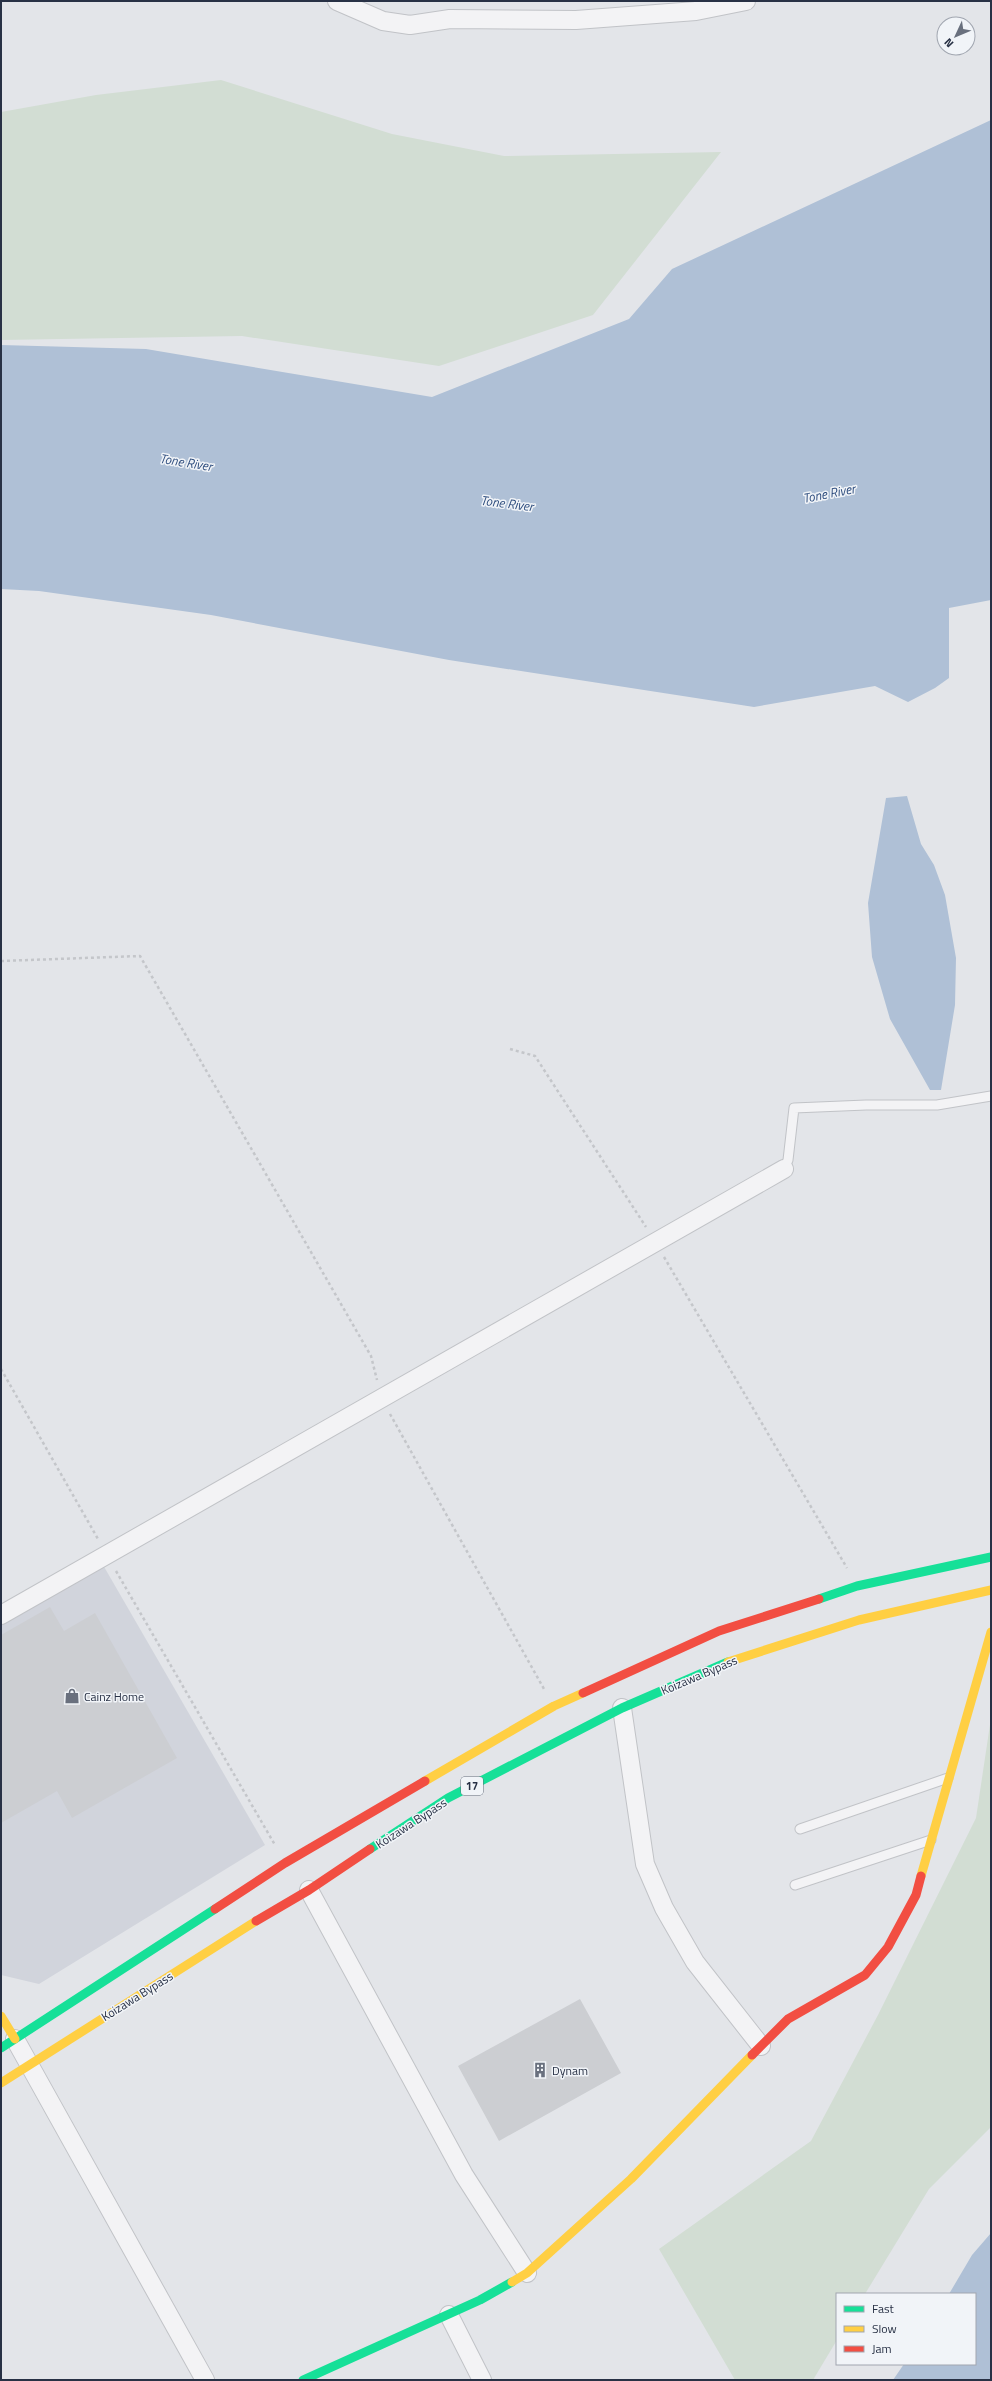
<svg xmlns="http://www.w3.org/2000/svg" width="992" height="2381" font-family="'Titillium Web',sans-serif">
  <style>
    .built { fill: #d1d4dc }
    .green { fill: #d2ddd3 }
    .water { fill: #afc0d6 }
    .building { fill: #ccced2 }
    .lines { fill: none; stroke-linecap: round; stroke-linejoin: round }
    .lane-casing { stroke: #c1c3c7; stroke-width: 11 }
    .street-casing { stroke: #c1c3c7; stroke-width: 20 }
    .path { stroke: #c4c6ca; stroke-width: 2.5; stroke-dasharray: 3 3; stroke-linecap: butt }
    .lane { stroke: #f3f3f5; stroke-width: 9 }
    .street { stroke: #f3f3f5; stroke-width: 18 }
    .fast { stroke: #16e098; stroke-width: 9 }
    .slow { stroke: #ffcf43; stroke-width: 9 }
    .jam { stroke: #f24e42; stroke-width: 9 }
    .labels { text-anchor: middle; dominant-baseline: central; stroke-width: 3; stroke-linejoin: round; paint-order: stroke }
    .shield { fill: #f1f4f8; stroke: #646c7b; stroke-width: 1 }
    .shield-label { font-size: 11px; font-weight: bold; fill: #283145 }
    .street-label { font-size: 12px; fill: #283145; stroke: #f1f4f8 }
    .poi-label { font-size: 12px; fill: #283145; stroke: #f1f4f8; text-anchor: start }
    .water-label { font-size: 13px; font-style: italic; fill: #2d4c7d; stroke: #f1f4f8 }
  </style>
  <rect width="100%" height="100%" fill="#e3e5e9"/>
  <!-- built -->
  <path class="built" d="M103,1565L265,1845L39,1984L1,1975V1623Z"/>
  <!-- green -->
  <path class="green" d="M221,80L392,134L504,156L721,152L593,315L439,366L242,336L1,340V112L96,95Z
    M991,1718V2127L929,2189L865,2294H837V2340L813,2380H735L659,2249L811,2141L878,2015L976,1818Z"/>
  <!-- water -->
  <path class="water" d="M991,120V600L949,608V678L935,688L908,702L875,686L754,707L449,660L211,615L39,591L1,589V345L146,349L432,397L629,319L672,269Z
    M907,796L921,844L934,865L945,895L956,958L955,1005L941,1090H930L890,1019L872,957L868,903L886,798Z
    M991,2233V2380H893L904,2364H975V2294H949L972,2255Z"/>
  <!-- building -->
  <path class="building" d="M50,1607L64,1631L95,1613L177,1758L72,1818L57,1791L1,1823V1635Z
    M580,1999L621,2073L499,2141L458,2066Z"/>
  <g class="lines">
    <!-- lane casing -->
    <g class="lane-casing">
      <path id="lane" d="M784,1169L788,1160L794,1108L866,1105H937L991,1096
        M800,1829L948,1778
        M795,1885L931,1840"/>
    </g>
    <!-- street casing -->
    <g class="street-casing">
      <path id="street" d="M337,1L383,21L410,25L450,19L576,20L696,11L746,1
        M1,1615L784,1169
        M622,1708L645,1864L664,1908L695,1962L761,2046
        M309,1890L464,2175L527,2273
        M15,2039L205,2380
        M449,2315L482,2380"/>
    </g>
    <!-- path -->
    <path class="path" d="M1,961L140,956L371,1356L377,1380
      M510,1049L535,1056L646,1227
      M664,1257L847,1568
      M1,1369L98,1539
      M390,1414L544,1689
      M116,1571L275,1845"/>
    <!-- lane -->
    <use href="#lane" class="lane"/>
    <!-- street -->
    <use href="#street" class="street"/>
    <!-- fast -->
    <path class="fast" d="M819,1599L857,1586L991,1557
      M370,1849L448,1798L622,1708L728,1662
      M1,2048L215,1909
      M303,2380L480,2300L512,2282"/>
    <!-- slow -->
    <path class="slow" d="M728,1662L859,1620L991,1590
      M425,1781L554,1706L583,1693
      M921,1876L991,1632
      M1,2016L15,2039
      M1,2083L256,1921
      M512,2282L527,2273L631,2179L752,2055"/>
    <!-- jam -->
    <path class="jam" d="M583,1693L719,1631L819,1599
      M215,1909L285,1863L425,1781
      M256,1921L309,1890L370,1849
      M752,2055L788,2019L865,1975L888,1947L916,1895L921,1876"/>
  </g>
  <!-- icons -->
  <defs>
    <g id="shop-bare" transform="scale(1.2)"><path d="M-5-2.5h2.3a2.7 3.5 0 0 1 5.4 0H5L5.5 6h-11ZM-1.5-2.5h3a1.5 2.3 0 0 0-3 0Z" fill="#69707e" stroke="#f1f4f8" stroke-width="2.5" paint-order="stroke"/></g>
    <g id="building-bare" transform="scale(1.2)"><path d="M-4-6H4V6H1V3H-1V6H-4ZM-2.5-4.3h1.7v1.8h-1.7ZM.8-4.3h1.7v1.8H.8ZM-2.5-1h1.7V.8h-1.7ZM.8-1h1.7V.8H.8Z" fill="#69707e" stroke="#f1f4f8" stroke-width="2.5" paint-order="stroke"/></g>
  </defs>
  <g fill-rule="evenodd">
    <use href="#shop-bare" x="72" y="1696"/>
    <use href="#building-bare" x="540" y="2070"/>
  </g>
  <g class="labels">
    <!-- shield labels -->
    <rect class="shield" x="461" y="1777" width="22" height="18" rx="3"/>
    <g class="shield-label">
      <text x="472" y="1786">17</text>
    </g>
    <!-- street labels -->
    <g class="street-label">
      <text transform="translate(699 1675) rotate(-23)">Koizawa Bypass</text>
      <text transform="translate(411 1823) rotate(-33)">Koizawa Bypass</text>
      <text transform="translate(137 1996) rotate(-32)">Koizawa Bypass</text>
    </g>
    <!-- poi labels -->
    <g class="poi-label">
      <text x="84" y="1696">Cainz Home</text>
      <text x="552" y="2070">Dynam</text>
    </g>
    <!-- water labels -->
    <g class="water-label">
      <text transform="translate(186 462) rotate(9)">Tone River</text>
      <text transform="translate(829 493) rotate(-11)">Tone River</text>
      <text transform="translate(507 503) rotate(7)">Tone River</text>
    </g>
  </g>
  <!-- border -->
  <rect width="992" height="2381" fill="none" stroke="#283145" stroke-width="4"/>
  <!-- legend -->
  <rect x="836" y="2293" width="140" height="72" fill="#f1f4f8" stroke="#a1a6b0"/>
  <rect x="844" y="2306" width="20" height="6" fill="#16e098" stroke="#a1a6b0"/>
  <text x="872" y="2313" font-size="12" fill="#283145">Fast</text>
  <rect x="844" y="2326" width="20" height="6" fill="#ffcf43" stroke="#a1a6b0"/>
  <text x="872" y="2333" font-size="12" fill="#283145">Slow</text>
  <rect x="844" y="2346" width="20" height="6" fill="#f24e42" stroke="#a1a6b0"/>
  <text x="872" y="2353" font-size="12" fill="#283145">Jam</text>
  <!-- north arrow -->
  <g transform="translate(956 36) rotate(226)"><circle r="19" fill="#f1f4f8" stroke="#a1a6b0"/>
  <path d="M0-3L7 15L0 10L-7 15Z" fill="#69707e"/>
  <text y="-6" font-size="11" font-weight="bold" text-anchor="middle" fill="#283145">N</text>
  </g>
</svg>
